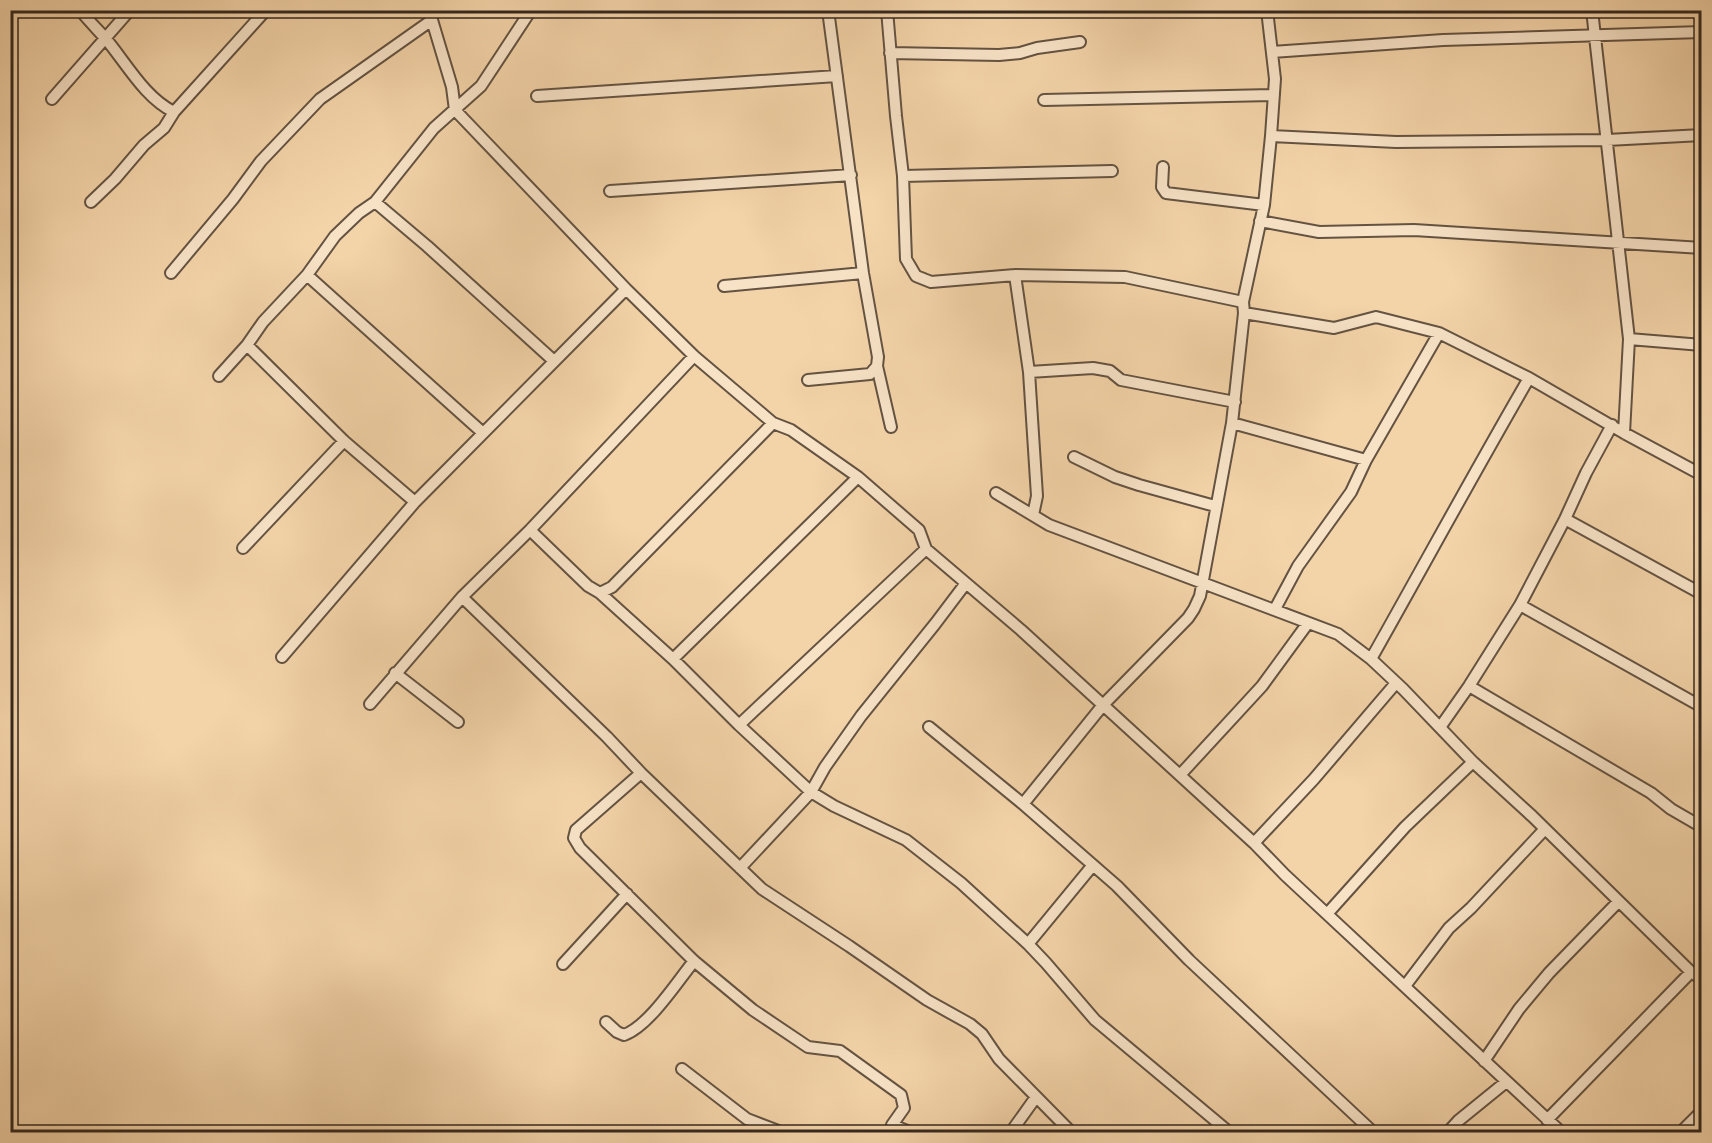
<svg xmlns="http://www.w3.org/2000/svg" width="1712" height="1143" font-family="'Gentium Book Plus',serif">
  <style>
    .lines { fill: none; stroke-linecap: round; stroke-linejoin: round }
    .minor-casing { stroke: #645342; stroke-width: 14 }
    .minor { stroke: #f7e2c6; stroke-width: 10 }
  </style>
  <rect width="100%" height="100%" fill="#f3d3a8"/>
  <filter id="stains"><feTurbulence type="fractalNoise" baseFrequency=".00333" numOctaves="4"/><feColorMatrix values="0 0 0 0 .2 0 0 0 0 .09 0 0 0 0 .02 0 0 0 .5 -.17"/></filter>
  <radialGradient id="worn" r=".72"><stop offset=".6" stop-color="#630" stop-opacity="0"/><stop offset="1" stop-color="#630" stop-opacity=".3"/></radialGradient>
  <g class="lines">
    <!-- minor casing -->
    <g class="minor-casing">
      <path id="minor" d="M80,10C88,20 97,29 106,39C126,63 145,98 174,112
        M429,10L452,87L455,110L626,289L694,356L773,423L791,430L858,477L919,530L926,549L1021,630L1254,843L1285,875L1561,1132
        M828,10L863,273L878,357L877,366L891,427
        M887,10L896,116L903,176L906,259L916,276L931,282L1015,275L1125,277L1243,302
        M1592,10L1629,339L1624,433
        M1272,52L1443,40L1702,32
        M890,53L999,55L1020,53L1037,48L1080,42
        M537,96L837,76
        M52,99L130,10
        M1044,100L1274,95
        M1271,136L1396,142L1607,140L1702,135
        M1163,167L1162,187L1166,193L1264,205
        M903,176L1112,171
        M610,191L851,175
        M91,202L115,179L144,145L164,128L174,112L266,10
        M375,202L427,246L554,361
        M1260,221L1319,232L1414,230L1702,248
        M171,273L233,199L261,161L320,99L432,20
        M307,275L483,433
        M1015,275L1029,372L1037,496L1033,515
        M724,286L863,273
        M1244,313L1334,328L1376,317L1439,333L1529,378L1624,433L1702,475
        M1629,339L1702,345
        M247,345L344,441L415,502
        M1029,372L1093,368L1110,371L1121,380L1235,402
        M219,376L247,345L263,322L307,275L335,236L359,213L375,202L434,128L481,86L531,10
        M808,380L870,374L877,366
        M1232,423L1366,460
        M1074,457L1115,477L1139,485L1215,506
        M996,493L1049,525L1338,634L1371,659L1403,689L1473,762L1532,816L1691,972L1702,979
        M1565,519L1702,594
        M530,530L588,586L600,593L612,587L773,423
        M243,548L344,441
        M600,593L673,659L739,725L811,792L834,806L906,840L961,883L1028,944
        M462,597L607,737L641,773L762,889L849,946L927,1000L970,1024L982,1034L999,1059L1071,1132
        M1520,605L1702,707
        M1275,609L1298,566L1351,492L1366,460L1439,333
        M282,657L415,502L626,289
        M673,659L858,477
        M1371,659C1424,565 1475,471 1529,378
        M395,673L458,722
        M1469,686L1651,793L1671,809L1702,827
        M370,704L462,597L530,530L694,356
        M739,725L926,549
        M1441,726L1469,686L1520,605L1565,519L1586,473L1612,425
        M929,727L1023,804L1117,886L1189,960L1373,1132
        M641,773L576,830L574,838L580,848L694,961L753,1010L808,1047L840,1051L901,1095L904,1108L892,1125L910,1132
        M1180,775L1262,686L1308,623
        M1023,804L1103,705L1188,618L1194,609L1200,596L1232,423L1244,313L1243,302L1264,205L1271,136L1275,79L1267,10
        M1254,843L1314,779L1396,683
        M1093,865L1028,944L1046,963L1095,1020L1229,1132
        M740,868L811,792L825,767L861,716L935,624L966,583
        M1327,914L1405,827L1473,762
        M563,964L627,894
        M1405,986L1449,928L1471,908L1544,830
        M606,1022L617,1032L624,1035C649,1026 677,982 694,961
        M1484,1061L1519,1009L1549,973L1618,902
        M682,1069L747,1119L781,1132
        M1547,1120L1691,972
        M1011,1132L1036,1097
        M1448,1132L1458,1121L1506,1082
        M1681,1132L1702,1111"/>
    </g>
    <!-- minor -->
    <use href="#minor" class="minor"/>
  </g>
  <!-- margin -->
  <rect width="1712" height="1143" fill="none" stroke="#f3d3a8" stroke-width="36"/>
  <rect x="12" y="12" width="1688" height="1119" fill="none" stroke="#342820" stroke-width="3"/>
  <rect x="18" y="18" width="1676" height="1107" fill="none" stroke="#342820" stroke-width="1.5"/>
  <rect width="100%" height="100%" filter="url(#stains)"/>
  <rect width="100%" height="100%" fill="url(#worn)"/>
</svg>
